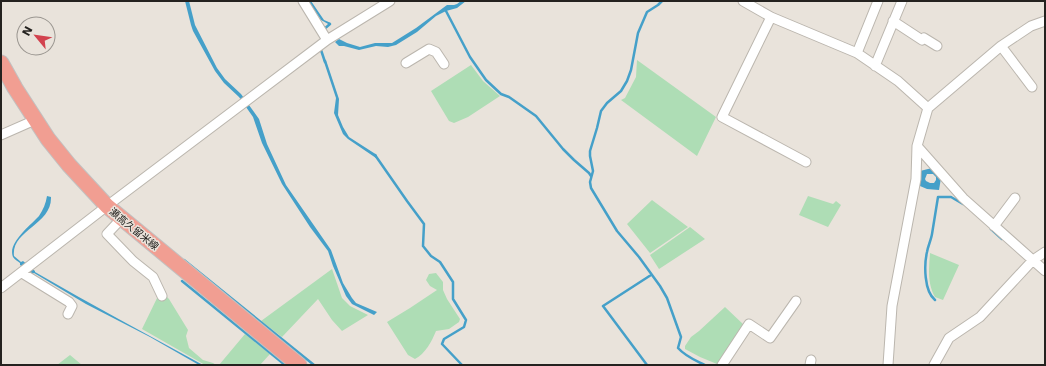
<svg xmlns="http://www.w3.org/2000/svg" width="1046" height="366" font-family="'DejaVu Sans','Noto Sans JP',sans-serif">
  <style>
    .green { fill: #aeddb5 }
    .water { fill: #45a0c9; fill-rule: evenodd }
    .lines { fill: none; stroke-linecap: round; stroke-linejoin: round }
    .stream { stroke: #45a0c9; stroke-width: 2.5 }
    .minor-casing { stroke: #bbb6ae; stroke-width: 11 }
    .primary-casing { stroke: #c2c1c0; stroke-width: 17 }
    .minor { stroke: #fff; stroke-width: 9 }
    .primary { stroke: #f19e92; stroke-width: 15 }
    .labels { text-anchor: middle; dominant-baseline: central; stroke-width: 3; stroke-linejoin: round; paint-order: stroke }
    .street-label { font-size: 10px; fill: #24221f; stroke: #e9e3db }
  </style>
  <rect width="100%" height="100%" fill="#e9e3db"/>
  <!-- green -->
  <path class="green" d="M637,60L716,117L697,156L621,100L625,98L636,77Z
    M471,65L483,81L500,96L468,117L454,123L449,121L431,91Z
    M808,196L833,204L836,201L841,205L828,227L799,215Z
    M652,200L688,227L650,253L627,224Z
    M690,227L705,239L659,269L650,255Z
    M930,253L959,265L943,300L935,297C927,283 929,268 930,253Z
    M332,269L342,298L350,306L368,315L342,331L332,320L318,299L282,337L261,321Z
    M436,273L443,282V290L447,299L460,319L459,322L449,329L436,331C432,341 425,354 415,359L408,355L387,322L410,308L437,290L430,286L426,280L429,274Z
    M159,294L165,295L169,299L188,330L186,336L189,348L203,360L213,363L216,365H205L142,329Z
    M725,307L744,325L717,364L700,357L685,349V346L691,337L699,331Z
    M245,334L270,354L260,365H219Z
    M70,355L82,365H57Z"/>
  <!-- water -->
  <path class="water" d="M185,1H189L195,25L217,68L225,79L241,94L259,119L267,144L286,185L331,250L343,283L352,298L356,303L377,312L374,315L352,304L346,296L333,266L328,251L310,227L282,184L262,143L253,117L239,97L224,83L215,71L193,31L191,25Z
    M308,1H311L324,20L331,23L330,25L321,20Z
    M461,1H466L457,8L446,11L436,16L417,32L396,45L388,47L376,46L359,50L344,46H339L335,42L339,39L347,43L360,47L375,43H392L416,28L447,5H454L457,4Z
    M323,59L326,60L339,99L338,115L343,127L349,137L377,155L376,158L348,139L343,134L334,113L336,98Z
    M932,168L941,178L939,190L927,189L920,186V171ZM927,174H933L936,177V180L934,183H930L926,181L925,179Z
    M47,196L51,197C52,225 11,230 14,256L21,262L23,261L35,271V272C90,304 147,334 203,365H199L150,337L86,304L34,273L32,274L20,265V263C18,261 15,260 13,257C7,243 31,225 39,216C43,210 46,203 47,196Z"/>
  <g class="lines">
    <!-- stream -->
    <path class="stream" d="M662,1L658,5L647,12L638,33L631,70L627,81L621,91L607,103L601,111L597,128L590,151V156L593,171L590,182L591,188L617,231L639,257L660,286L667,298L681,337L678,348C686,357 695,360 705,365
      M446,11L470,57L486,80L501,94L509,97L536,116L563,149L574,160L589,173L591,176
      M323,30L330,24H329
      M320,47L325,62
      M375,155L407,201L424,224L423,246L431,256L440,262L453,282V299L466,320L464,327L444,339L442,344L462,365
      M991,229L1002,239
      M184,260L314,365
      M182,281L285,365
      M935,300C924,291 924,265 927,252C928,246 931,240 932,234C934,221 936,209 938,197H951L963,204
      M647,365L603,306L651,275"/>
    <!-- minor casing -->
    <g class="minor-casing">
      <path id="minor" d="M303,1L327,40
        M743,1L771,17L857,53L898,81L928,108
        M771,17L722,117L806,162
        M893,21L922,40L924,38L937,46
        M1001,46L1032,87
        M857,53L878,1
        M406,63L429,49L436,52L444,64
        M875,66L902,1
        M1,135L35,120
        M917,146L963,198L1045,271
        M122,218L107,234L133,261L153,277L162,296
        M994,226L1015,198
        M22,273L69,302L72,306L68,314
        M1,288L107,206L327,40L390,1
        M722,365L749,324L770,338L796,301
        M810,365L811,360
        M888,365L892,306L916,179L917,146L928,108L1001,46L1031,26L1045,21
        M934,365L949,338L980,317L1033,260L1045,252"/>
    </g>
    <!-- primary casing -->
    <g class="primary-casing">
      <path id="primary" d="M1,63L15,88L48,139L69,165L107,206L299,365"/>
    </g>
    <!-- minor -->
    <use href="#minor" class="minor"/>
    <!-- primary -->
    <use href="#primary" class="primary"/>
  </g>
  <g class="labels">
    <!-- street labels -->
    <g class="street-label">
      <text transform="translate(134 229) rotate(39)">瀬高久留米線</text>
    </g>
  </g>
  <!-- border -->
  <rect width="1046" height="366" fill="none" stroke="#24221f" stroke-width="4"/>
  <!-- north arrow -->
  <g transform="translate(36 36) rotate(299)"><circle r="19" fill="#e9e3db" stroke="#9a9690"/>
  <path d="M0-3L7 15L0 10L-7 15Z" fill="#d2424e"/>
  <text y="-6" font-size="11" font-weight="bold" text-anchor="middle" fill="#24221f">N</text>
  </g>
</svg>
